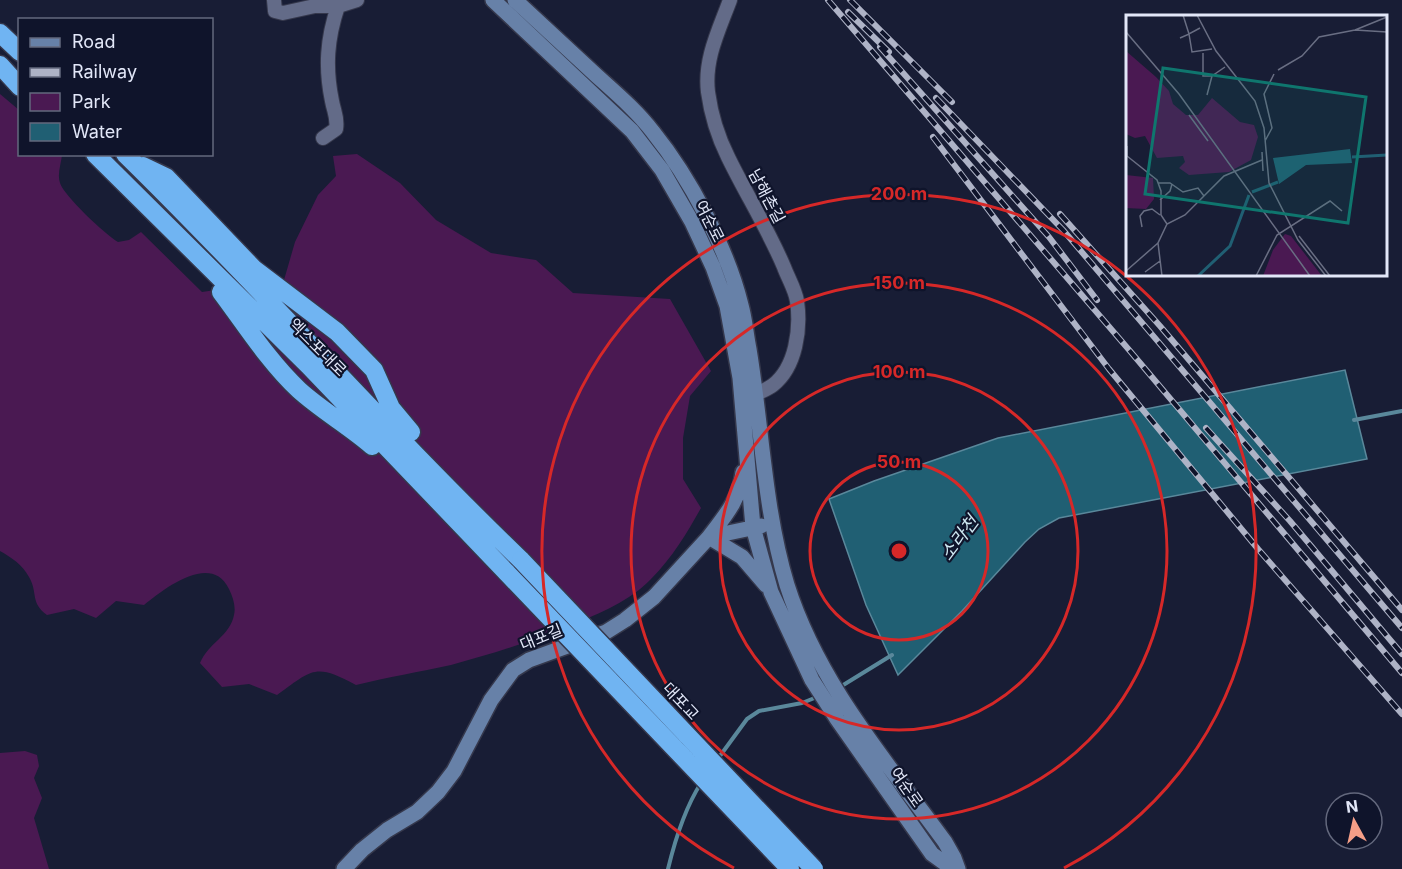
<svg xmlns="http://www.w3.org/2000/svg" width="1402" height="869" font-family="Inter,'Noto Sans KR',sans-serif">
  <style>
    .green { fill: #4a1952 }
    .water { fill: #205f73; stroke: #5a889b; stroke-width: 1.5 }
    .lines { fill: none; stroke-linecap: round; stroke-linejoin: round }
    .stream { stroke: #5a889b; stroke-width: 4 }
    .street-casing { stroke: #35384c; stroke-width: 16 }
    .secondary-casing { stroke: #35384c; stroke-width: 18 }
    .highway-casing { stroke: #35384c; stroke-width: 21 }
    .street { stroke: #636b88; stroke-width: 14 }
    .secondary { stroke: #6781a8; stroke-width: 15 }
    .highway { stroke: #70b4f2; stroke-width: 18 }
    .rail-casing { stroke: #aeb3c6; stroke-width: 6 }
    .rail { stroke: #0f142b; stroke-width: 4; stroke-dasharray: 11; stroke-linecap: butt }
    .highway-bridge-casing { stroke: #35384c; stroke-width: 21; stroke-linecap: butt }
    .highway-bridge { stroke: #70b4f2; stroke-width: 18 }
    .ring { fill: none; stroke: #d62828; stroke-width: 3 }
    .labels { text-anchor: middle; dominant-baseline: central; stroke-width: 4.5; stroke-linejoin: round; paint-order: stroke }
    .street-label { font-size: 16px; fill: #e2e7f8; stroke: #0f142b }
    .water-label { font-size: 18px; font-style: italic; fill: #cfe8f2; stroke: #0f142b }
    .inset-river { fill: none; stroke: #205f73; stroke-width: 3 }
    .inset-road { fill: none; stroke: #696e83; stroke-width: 1.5 }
    .view { fill: #0f766e; fill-opacity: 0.15; stroke: #0f766e; stroke-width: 3 }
    .inset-edge { fill: none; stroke: #e2e7f8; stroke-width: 3 }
    .centre { fill: #d62828; stroke: #0f142b; stroke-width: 3 }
    .ring-label { font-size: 18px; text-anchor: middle; font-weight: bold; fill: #d62828; stroke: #0f142b; stroke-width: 4.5; stroke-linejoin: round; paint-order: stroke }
  </style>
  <rect width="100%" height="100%" fill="#181d35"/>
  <!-- green -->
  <path class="green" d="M0,94L19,110L20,154L62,155C61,164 57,174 60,183C64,196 105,234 118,242L129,240L141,232L202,292L284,280L295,242L318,195L336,176L333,156L357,154L400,183L436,220L491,253L536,260L573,293L670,299L711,371L690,396L683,438V479L701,508C687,533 672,558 651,579C630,601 600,613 572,625C533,641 492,654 451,665C419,672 388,677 356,685C315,663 313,669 277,695L249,684L222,687L200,663C208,643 230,636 234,615C236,607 233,597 229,589C211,552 164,589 144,605L116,601L96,618L74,609L47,615C30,603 38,592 29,577C22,564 12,558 0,551Z
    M25,751L37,755L39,766L34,778L42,798L34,818L49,869H0V753Z"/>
  <!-- water -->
  <path class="water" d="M1345,370L1367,459L1059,518L1039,529L1025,542L962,611L898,675L866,605L829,499L874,481L998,438Z"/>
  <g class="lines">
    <!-- stream -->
    <path class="stream" d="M1354,420L1402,411
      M840,687L892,655
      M717,760L747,719L759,711L802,703L817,697
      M668,869C675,840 685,808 701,783"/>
    <!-- street casing -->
    <g class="street-casing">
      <path id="street" d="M274,0L275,11L283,13L315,6H338
        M730,0C719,30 704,59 708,92C711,114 718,137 728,157C746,194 768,229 784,267C788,278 795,289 797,301C801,329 796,367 773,385C768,389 762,391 756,394
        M323,138L336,129C338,118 334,112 332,101C325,67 327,39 338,6L357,0"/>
    </g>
    <!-- secondary casing -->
    <g class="secondary-casing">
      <path id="secondary" d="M493,0L632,131L662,170L692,222L713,267L727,306L740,378L753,527L771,592L812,680L837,719L932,854L953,869
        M515,0C542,25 570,51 597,76C617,94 637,111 653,132C690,178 727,248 741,305C745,319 746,334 749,349C762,427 764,509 787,585C818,683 886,761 945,842L954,858L958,869
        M743,472C740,499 725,516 709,537L742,557L766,585
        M344,869L362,850L387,830L417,812L438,792L454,771L491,700L513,670L529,660L606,632L625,620L654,597L709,537L761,526"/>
    </g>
    <!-- highway casing -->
    <g class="highway-casing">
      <path id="highway" d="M0,33L20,52
        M0,65L20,87
        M95,154L308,365L507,573
        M125,154C260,286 385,429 521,560
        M143,166L166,177L254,269L337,332L374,370L391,408L411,432
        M221,292C245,324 269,362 299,390C321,410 349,426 372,446"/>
    </g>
    <!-- street -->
    <use href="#street" class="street"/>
    <!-- secondary -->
    <use href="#secondary" class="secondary"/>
    <!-- highway -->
    <use href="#highway" class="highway"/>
    <!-- rail casing -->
    <g class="rail-casing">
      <path id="rail" d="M828,0L1130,351L1402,673
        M850,0L952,102
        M848,12L889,52
        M880,47L1049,237L1097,300
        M936,98L1063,230L1402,628
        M933,137L1109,369L1258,549L1402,714
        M1060,214L1160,326L1402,610
        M1206,428L1290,521L1402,654"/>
    </g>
    <!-- rail -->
    <use href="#rail" class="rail"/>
    <!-- highway-bridge casing -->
    <g class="highway-bridge-casing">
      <path id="highway-bridge" d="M521,560L814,869
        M507,573L790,869"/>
    </g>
    <!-- highway-bridge -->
    <use href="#highway-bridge" class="highway-bridge"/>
  </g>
  <!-- distance rings -->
  <g class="ring">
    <circle cx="899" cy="551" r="89"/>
    <circle cx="899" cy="551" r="179"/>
    <circle cx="899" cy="551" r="268"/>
    <path d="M734 868A357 357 0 1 1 1064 868"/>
  </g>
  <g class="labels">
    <!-- street labels -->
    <g class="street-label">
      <text transform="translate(767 196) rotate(62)">남해촌길</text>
      <text transform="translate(710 221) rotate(63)">여순로</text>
      <text transform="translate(318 347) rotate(45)">엑스포대로</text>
      <text transform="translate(541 637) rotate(-22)">대포길</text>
      <text transform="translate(681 701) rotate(47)">대포교</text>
      <text transform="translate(907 787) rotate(55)">여순로</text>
    </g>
    <!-- water labels -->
    <g class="water-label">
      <text transform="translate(959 538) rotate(-53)">소라천</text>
    </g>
  </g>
  <!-- overview -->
  <g transform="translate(1126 15)">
    <rect width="261" height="261" fill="#181d35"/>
    <path d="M0,36L30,62L43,76L47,89L60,100H72L86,83L114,107L128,110L132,122L125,145L103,157L63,160L53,153L59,147L57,141L31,143L19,121L9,123L0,119ZM0,160L27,163L28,184L20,194L0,193ZM159,219L165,221L196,261H137L147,235Z" fill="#4a1952"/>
    <path d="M224,134L226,148L180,150L153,169L147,143Z" fill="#205f73"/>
    <path class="inset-river" d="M226,142L261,140M126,177L152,167M72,261L104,231L123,180"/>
    <path class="inset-road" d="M57,0L63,19L74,13M71,0L90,36L129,86L138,113L143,168L172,225L200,261M229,15L261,2M0,17L53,79L184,261M54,23L63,19L66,37L86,34M77,38V61H86M152,55L176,41L193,22L229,15L261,17M81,80L86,61L99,52M63,100L82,126M139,126L146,113L138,79L148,59M1,131V141L31,165L35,176V200L41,209M136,137L137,156M32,168H44L57,177L72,173L78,181M34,185L44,176L46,169M16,212L14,201L18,196L26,194L34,200M173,221L204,261M0,256L32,228M19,257L34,246M36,261L32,228L41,209L59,200L98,161L136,145M130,261L151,220L204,186L216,196"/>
    <path class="view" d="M37,53L240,82L222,208L19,179Z"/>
    <rect width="261" height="261" class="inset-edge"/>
  </g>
  <circle cx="899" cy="551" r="9" class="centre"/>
  <g class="ring-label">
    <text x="899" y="200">200 m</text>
    <text x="899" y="289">150 m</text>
    <text x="899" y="378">100 m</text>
    <text x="899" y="468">50 m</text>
  </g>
  <!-- legend -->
  <rect x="18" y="18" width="195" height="138" fill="#0f142b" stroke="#63687d" stroke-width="1.5"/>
  <rect x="30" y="38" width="30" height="9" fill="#6781a8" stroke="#63687d" stroke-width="1.5"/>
  <text x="72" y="48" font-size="18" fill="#e2e7f8">Road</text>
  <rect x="30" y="68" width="30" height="9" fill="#aeb3c6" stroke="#63687d" stroke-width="1.5"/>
  <text x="72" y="78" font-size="18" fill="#e2e7f8">Railway</text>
  <rect x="30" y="93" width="30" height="18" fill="#4a1952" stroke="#63687d" stroke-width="1.5"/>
  <text x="72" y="108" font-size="18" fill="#e2e7f8">Park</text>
  <rect x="30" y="123" width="30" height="18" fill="#205f73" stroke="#63687d" stroke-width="1.5"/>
  <text x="72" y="138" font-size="18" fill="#e2e7f8">Water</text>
  <!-- north arrow -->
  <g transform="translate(1354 821) rotate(352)"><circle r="28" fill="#0f142b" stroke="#63687d" stroke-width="1.5"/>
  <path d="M0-4.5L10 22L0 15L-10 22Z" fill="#f49e87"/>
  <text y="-9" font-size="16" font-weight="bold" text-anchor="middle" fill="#e2e7f8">N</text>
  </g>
</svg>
